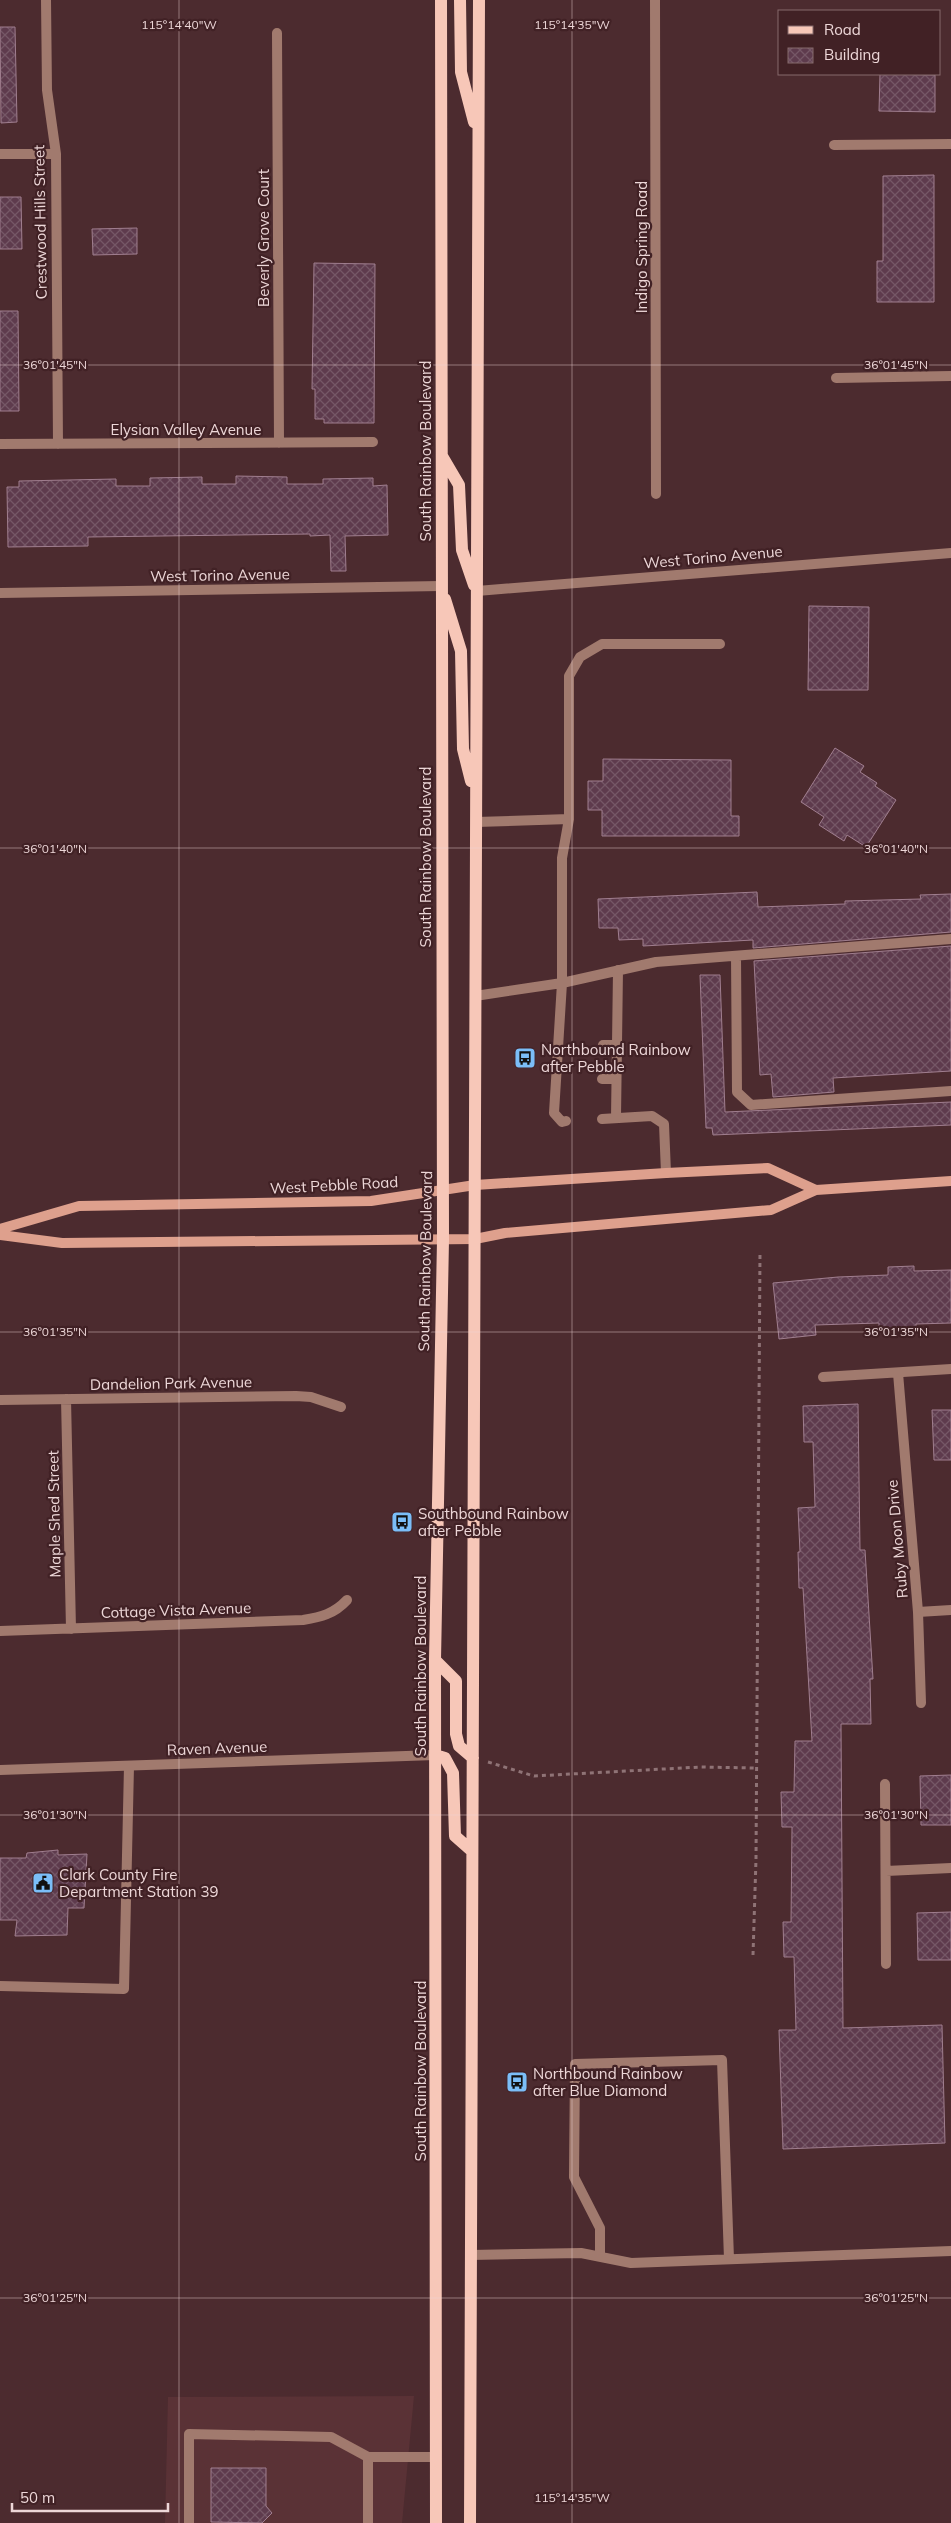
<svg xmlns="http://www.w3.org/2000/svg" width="951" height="2523" font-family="Mulish,sans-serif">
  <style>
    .built { fill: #5a3236 }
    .building { fill: url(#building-cross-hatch); stroke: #a07e8f }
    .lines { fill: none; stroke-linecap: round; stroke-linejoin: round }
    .path { stroke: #8f7376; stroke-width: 3; stroke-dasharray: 4 4; stroke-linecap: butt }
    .lane { stroke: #a17a6e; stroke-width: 10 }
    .street { stroke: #a17a6e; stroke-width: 10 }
    .secondary { stroke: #dea08d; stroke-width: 10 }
    .primary { stroke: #f7c7b8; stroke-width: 12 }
    .ticks { fill: none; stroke: #edd7d8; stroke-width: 1; stroke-opacity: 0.45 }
    .labels { text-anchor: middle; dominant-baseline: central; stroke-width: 4.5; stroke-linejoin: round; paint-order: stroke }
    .street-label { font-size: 15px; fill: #edd7d8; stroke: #412125 }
    .poi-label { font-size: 15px; fill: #edd7d8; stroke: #412125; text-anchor: start }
    .ticks-label { font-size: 12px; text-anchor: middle; fill: #edd7d8; stroke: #412125; stroke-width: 4.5; stroke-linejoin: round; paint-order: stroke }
  </style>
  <defs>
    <pattern id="building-cross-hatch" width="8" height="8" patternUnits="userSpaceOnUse" patternTransform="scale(1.25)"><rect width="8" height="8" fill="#5e3b4d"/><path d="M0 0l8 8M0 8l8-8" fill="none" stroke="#755766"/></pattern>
  </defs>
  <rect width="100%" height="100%" fill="#4c2b2f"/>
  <!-- built -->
  <path class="built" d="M414,2396L402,2523H165L168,2397Z"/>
  <!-- building -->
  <path class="building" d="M0,27H15L17,122L1,123Z
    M880,74L935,75V112L879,111Z
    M934,175V302H877V261H883V176Z
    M0,197H21L22,249H0Z
    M137,228V254L93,255L92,229Z
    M314,263L375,264L374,423H324V419H315V389H312Z
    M0,311H18L19,411H0Z
    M236,476L287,477V484H323V479L373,478V486L387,485L388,535L345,536L346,571H331L330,535L310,536V534L88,537V546L8,547L7,487H19V481L116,479V486H150V478L202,477V484H236Z
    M809,606L869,607L868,690H808Z
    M835,748L864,766L860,772L877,783L875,786L896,800L866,847L847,835L844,841L819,825L824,817L801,802Z
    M603,759L731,760V816H739V836H602V810H588V781H603Z
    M757,892L758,907L845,904V901L921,899L920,895L951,894V932L753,948V940L643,946V939L619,940L618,928H599L598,899Z
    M951,946V1071L833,1078L834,1092L773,1097L771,1074L760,1075L754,961Z
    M700,975H720L725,1112L951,1102V1125L713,1135L712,1128H706Z
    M914,1266V1271L951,1270V1323L916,1324V1328L879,1329V1323L815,1325L816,1335L779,1339L773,1283L838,1277L888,1275V1267Z
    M858,1404L860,1550H865L873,1679H870L871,1724H841L843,2028L942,2025L945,2143L783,2149L779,2030H796L794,1957H784L783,1922H791L792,1827H782L781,1792H794L795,1741H812L803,1588H799L798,1552H800L798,1508L815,1507L813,1442H804L803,1406Z
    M932,1410H951V1460H934Z
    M951,1775V1825H921L920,1776Z
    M58,1850V1855L87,1854L84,1908H68L67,1935L15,1936L17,1920H0V1858H26L27,1853Z
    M951,1912V1960H918L917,1913Z
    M211,2468H266V2506L272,2513L262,2523L211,2522Z"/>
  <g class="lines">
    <!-- path -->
    <path class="path" d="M488,1762L534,1776L701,1767L756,1768
      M753,1955L756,1859L760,1252"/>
    <!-- lane -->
    <path class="lane" d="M834,145L951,144
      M836,378L951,376
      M476,822L569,819V676L580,657L602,644H720
      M736,956L737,1092L751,1105L951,1091
      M475,996L562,983V858L569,819
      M603,1045H617
      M602,1079H616
      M616,1118L618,970
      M602,1119L652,1116L664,1124L666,1173
      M566,1121L562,1122L554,1113L562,983L656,962L951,939
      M0,1986L124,1989L129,1766
      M470,2255L581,2253L631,2263L951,2251
      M600,2257V2228L574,2177L575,2064L722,2060L729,2259
      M189,2523V2434L331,2437L368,2457
      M368,2523V2457H436"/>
    <!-- street -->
    <path class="street" d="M46,0L47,90L56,154L58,444
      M655,0L656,494
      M277,33L279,443
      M0,154H56
      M0,444L373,442
      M477,591L951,553
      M0,593L441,586
      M898,1373L918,1612L921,1703
      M823,1377L951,1369
      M66,1399L71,1629
      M0,1400L296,1396L311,1397L341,1407
      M918,1612L951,1610
      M0,1631L303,1620C321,1617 334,1614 347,1600
      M0,1770L435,1755
      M885,1784L886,1964
      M886,1871L951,1868"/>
    <!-- secondary -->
    <path class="secondary" d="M816,1190L951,1181
      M0,1229L79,1206L371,1201L475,1185L666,1173L768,1168L816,1190L771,1210L505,1233L475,1239L62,1243L0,1235"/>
    <!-- primary -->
    <path class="primary" d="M460,0L461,72L474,122
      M442,456L459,485L462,550L474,585
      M445,599L461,651L463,749L471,781
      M435,1660L456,1681V1734L459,1746L473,1758
      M435,1755L445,1758L453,1773L455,1836L472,1851
      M436,2523L435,1660L443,1240L441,0
      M470,2523L479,0"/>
  </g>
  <!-- ticks -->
  <path class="ticks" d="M179,0V2523M572,0V2523M0,365H951M0,848H951M0,1332H951M0,1815H951M0,2298H951"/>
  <!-- icons -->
  <defs>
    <g id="bus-square" transform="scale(1.125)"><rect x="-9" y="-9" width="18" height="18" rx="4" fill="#7bbef8" stroke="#412125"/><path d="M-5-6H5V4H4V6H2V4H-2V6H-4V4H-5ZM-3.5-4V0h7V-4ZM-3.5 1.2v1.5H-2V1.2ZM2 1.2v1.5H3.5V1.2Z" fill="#111"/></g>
    <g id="civic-square" transform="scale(1.125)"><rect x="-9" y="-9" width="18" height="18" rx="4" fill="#7bbef8" stroke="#412125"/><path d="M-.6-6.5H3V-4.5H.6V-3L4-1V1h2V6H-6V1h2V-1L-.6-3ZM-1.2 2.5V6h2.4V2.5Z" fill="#111"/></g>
  </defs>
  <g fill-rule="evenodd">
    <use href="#bus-square" x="525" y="1058"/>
    <use href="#bus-square" x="402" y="1522"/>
    <use href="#civic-square" x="43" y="1883"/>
    <use href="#bus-square" x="517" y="2082"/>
  </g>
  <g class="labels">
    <!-- street labels -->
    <g class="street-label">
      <text transform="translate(40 222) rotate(-91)">Crestwood Hills Street</text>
      <text transform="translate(263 238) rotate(-90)">Beverly Grove Court</text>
      <text transform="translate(641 247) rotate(-90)">Indigo Spring Road</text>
      <text x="186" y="429">Elysian Valley Avenue</text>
      <text transform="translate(425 451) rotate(-90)">South Rainbow Boulevard</text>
      <text transform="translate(713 557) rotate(-5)">West Torino Avenue</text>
      <text transform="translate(220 575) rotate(-1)">West Torino Avenue</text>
      <text transform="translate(425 857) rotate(-90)">South Rainbow Boulevard</text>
      <text transform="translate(334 1185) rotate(-3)">West Pebble Road</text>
      <text transform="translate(425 1261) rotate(-89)">South Rainbow Boulevard</text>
      <text transform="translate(171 1383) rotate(-1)">Dandelion Park Avenue</text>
      <text transform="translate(54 1514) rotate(-91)">Maple Shed Street</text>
      <text transform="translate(897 1539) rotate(-95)">Ruby Moon Drive</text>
      <text transform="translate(176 1610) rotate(-2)">Cottage Vista Avenue</text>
      <text transform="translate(420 1666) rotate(-90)">South Rainbow Boulevard</text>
      <text transform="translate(217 1748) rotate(-2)">Raven Avenue</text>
      <text transform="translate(420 2071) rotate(-90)">South Rainbow Boulevard</text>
    </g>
    <!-- poi labels -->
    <g class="poi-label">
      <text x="541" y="1049">Northbound Rainbow<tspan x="541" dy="17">after Pebble</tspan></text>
      <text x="418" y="1513">Southbound Rainbow<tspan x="418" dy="17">after Pebble</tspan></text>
      <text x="59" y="1874">Clark County Fire<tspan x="59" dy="17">Department Station 39</tspan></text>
      <text x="533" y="2073">Northbound Rainbow<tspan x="533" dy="17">after Blue Diamond</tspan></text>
    </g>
  </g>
  <g class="ticks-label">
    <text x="179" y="29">115°14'40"W</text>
    <text x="572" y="29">115°14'35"W</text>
    <text x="55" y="369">36°01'45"N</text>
    <text x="896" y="369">36°01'45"N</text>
    <text x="55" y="853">36°01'40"N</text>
    <text x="896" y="853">36°01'40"N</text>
    <text x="55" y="1336">36°01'35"N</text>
    <text x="896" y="1336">36°01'35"N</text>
    <text x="55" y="1819">36°01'30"N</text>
    <text x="896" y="1819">36°01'30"N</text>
    <text x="55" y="2302">36°01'25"N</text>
    <text x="896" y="2302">36°01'25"N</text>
    <text x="572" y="2502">115°14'35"W</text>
  </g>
  <!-- legend -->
  <rect x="778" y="10" width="162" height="65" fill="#412125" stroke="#866a6d"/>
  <rect x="788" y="26" width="25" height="8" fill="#f7c7b8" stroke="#866a6d"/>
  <text x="824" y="35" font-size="15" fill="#edd7d8">Road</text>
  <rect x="788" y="48" width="25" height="15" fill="url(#building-cross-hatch)" stroke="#866a6d"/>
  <text x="824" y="60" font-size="15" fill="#edd7d8">Building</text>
  <!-- scale -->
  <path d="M12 2503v8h156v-8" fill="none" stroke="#edd7d8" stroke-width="2.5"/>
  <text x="20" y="2503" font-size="15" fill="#edd7d8" stroke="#412125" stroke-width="4" paint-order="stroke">50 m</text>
</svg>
